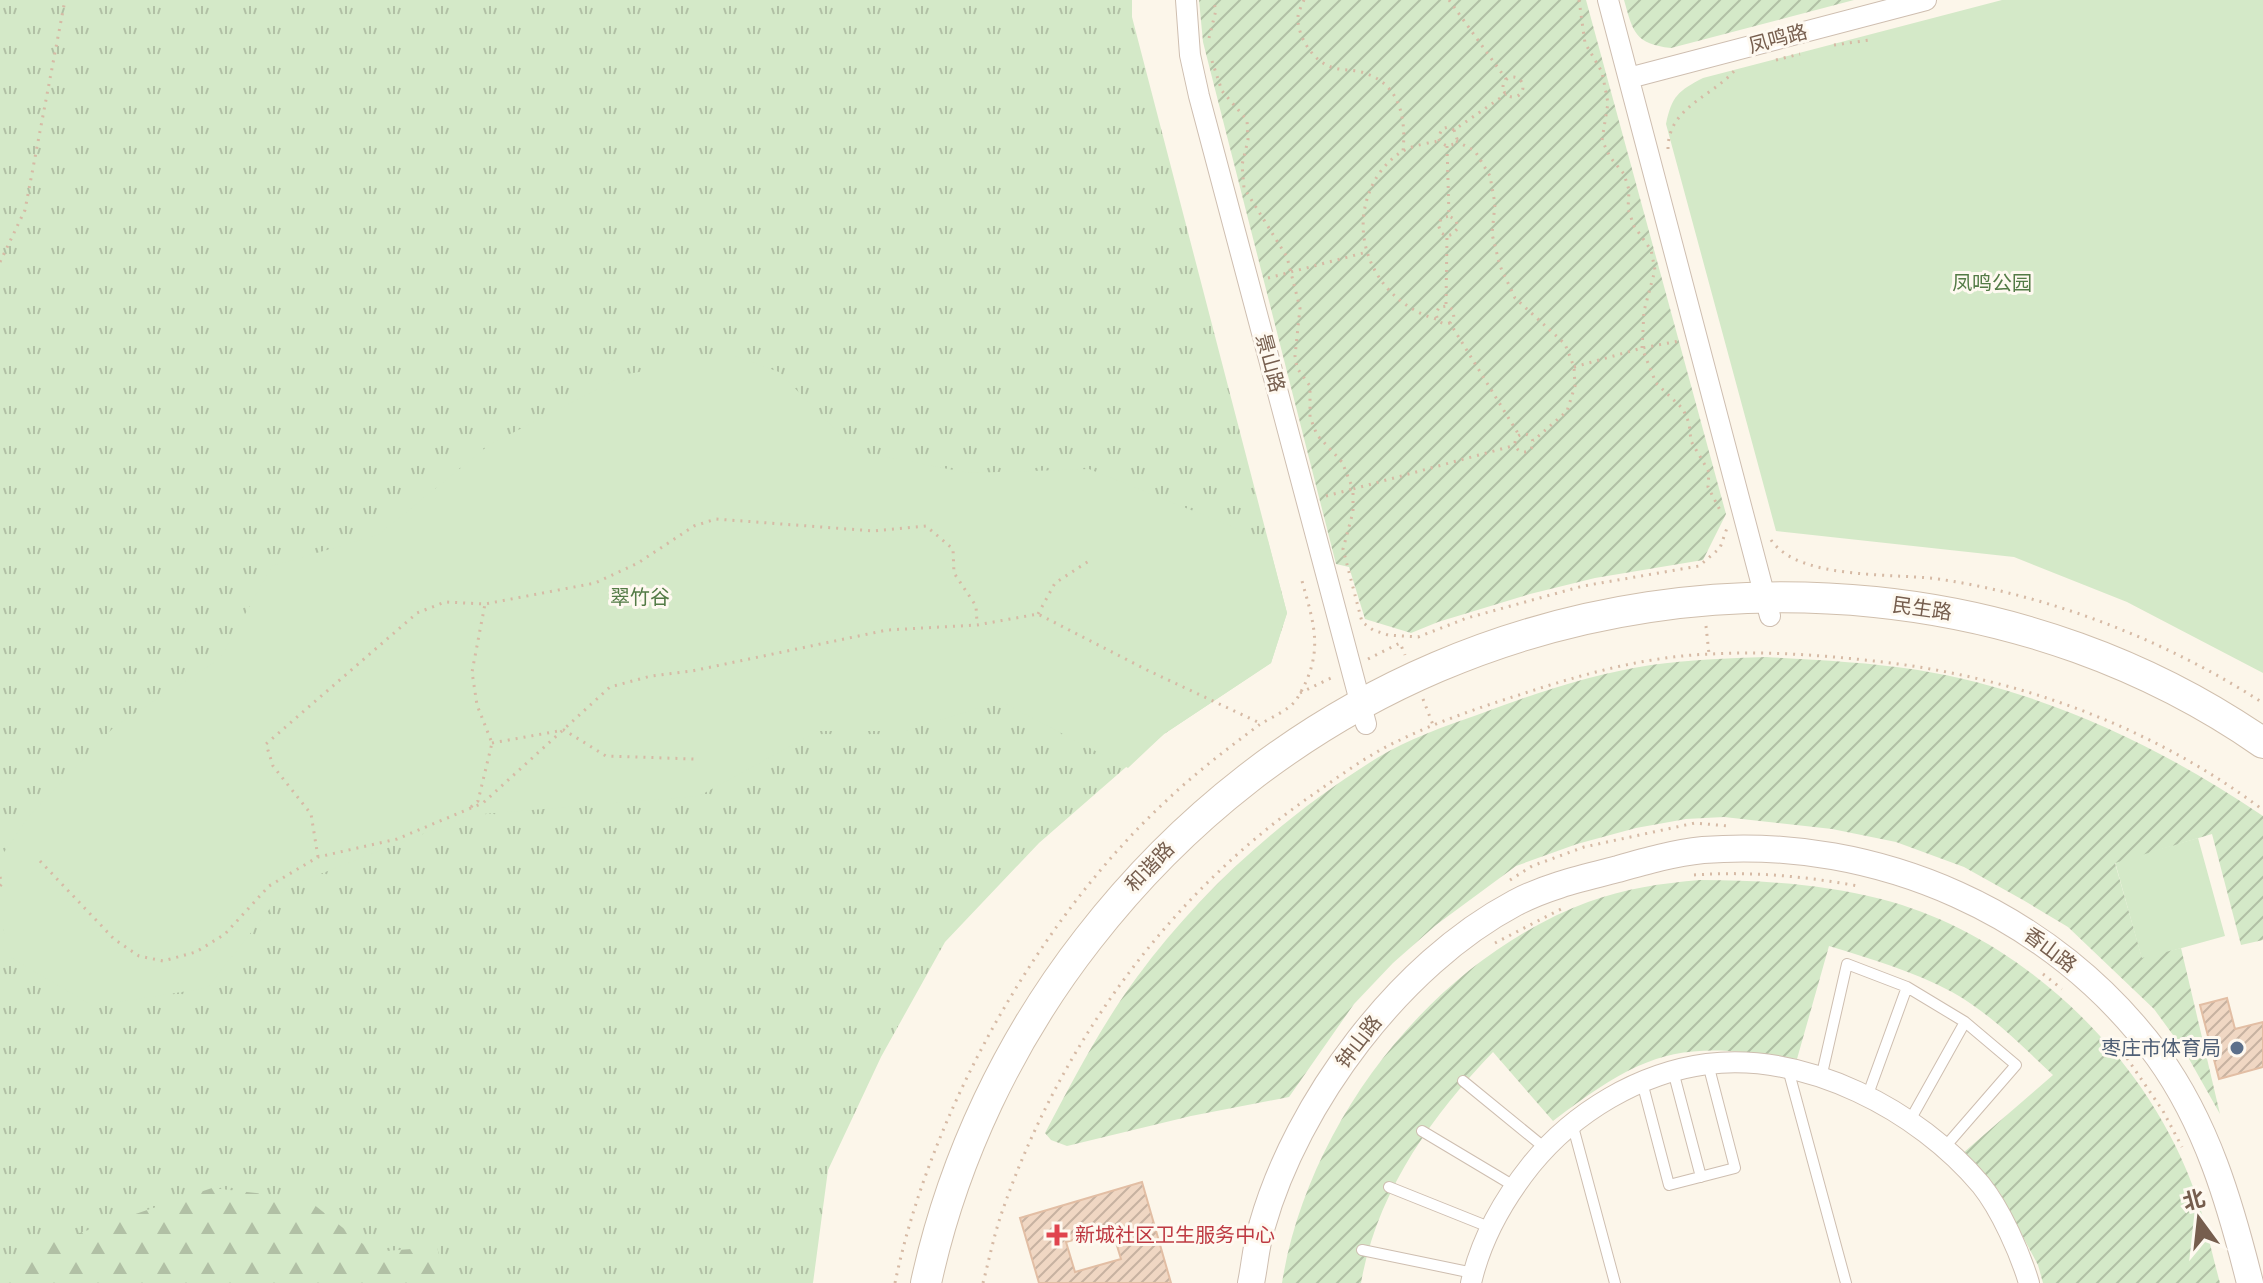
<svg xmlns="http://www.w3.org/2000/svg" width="2263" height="1283" font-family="'Nunito Sans','Noto Sans SC',sans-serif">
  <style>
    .grass { fill: url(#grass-tufts) }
    .forest { fill: url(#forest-firs) }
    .park { fill: #d4e9c8 }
    .garden { fill: url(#garden-furrows) }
    .building { fill: url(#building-hatch); stroke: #e2bea4; stroke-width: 2; fill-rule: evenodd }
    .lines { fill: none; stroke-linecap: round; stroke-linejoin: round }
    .service-casing { stroke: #cebeb0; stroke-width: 12 }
    .minor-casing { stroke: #cebeb0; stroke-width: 22 }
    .tertiary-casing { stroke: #cebeb0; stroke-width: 28 }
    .secondary-casing { stroke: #d0bfad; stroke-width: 32 }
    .path { stroke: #d6baa5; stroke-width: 3; stroke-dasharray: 2 6; stroke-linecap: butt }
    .service { stroke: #fff; stroke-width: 10 }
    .minor { stroke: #fff; stroke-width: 20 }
    .tertiary { stroke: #fff; stroke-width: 26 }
    .secondary { stroke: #fff; stroke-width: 30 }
    .service-dot { fill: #5c6f8a; stroke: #fef9f0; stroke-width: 3 }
    .health-dot { fill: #e0444e; stroke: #fef9f0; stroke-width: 3 }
    .labels { text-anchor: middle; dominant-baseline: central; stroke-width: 6; stroke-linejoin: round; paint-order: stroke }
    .street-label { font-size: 20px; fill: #765e4e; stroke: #fef9f0 }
    .park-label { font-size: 20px; fill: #537b46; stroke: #fef9f0 }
    .service-label { font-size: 20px; fill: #4e5e75; stroke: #fef9f0; text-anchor: end }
    .health-label { font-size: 20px; fill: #be3a42; stroke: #fef9f0; text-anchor: start }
  </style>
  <defs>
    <pattern id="grass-tufts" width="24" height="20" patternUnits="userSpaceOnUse" patternTransform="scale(2)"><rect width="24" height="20" fill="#d4e9c8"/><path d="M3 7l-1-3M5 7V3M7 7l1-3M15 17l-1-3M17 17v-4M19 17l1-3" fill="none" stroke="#b1c0a5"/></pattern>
    <pattern id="forest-firs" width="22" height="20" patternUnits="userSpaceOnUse" patternTransform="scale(2)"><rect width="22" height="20" fill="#d4e9c8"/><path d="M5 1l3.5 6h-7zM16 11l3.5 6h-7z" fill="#b1c0a5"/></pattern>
    <pattern id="garden-furrows" width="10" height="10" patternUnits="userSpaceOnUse" patternTransform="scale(2)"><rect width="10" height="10" fill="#d4e9c8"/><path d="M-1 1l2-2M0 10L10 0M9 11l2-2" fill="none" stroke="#b1c0a5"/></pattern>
    <pattern id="building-hatch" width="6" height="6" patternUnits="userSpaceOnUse" patternTransform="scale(2)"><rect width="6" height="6" fill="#f0d7c3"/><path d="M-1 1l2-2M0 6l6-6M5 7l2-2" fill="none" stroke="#c7b2a1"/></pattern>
  </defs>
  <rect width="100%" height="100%" fill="#fcf6ea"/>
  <!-- grass -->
  <path class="grass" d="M0,0H1132V17L1287,613L1271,663L1164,734L1039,843L945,942L881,1057L828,1170L813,1283H0Z"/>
  <!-- forest -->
  <path class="forest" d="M212,1188L307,1199L373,1252L437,1247L446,1283H0V1260Z"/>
  <!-- park -->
  <path class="park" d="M2002,0H2263V673L2127,602L2014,557L1776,531L1666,124C1672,96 1678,91 1703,78Z
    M735,356L779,372L856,451L969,473L1089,469L1268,541L1287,613L1271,663L1164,734L1128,768L1000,701L906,731H818L699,796L471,815L287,887L207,988L93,1006L10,957L0,917V858L30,815L115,726L220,659L272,566L378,535L489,445L627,374Z
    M2198,838L2225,936L2142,959L2115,862Z"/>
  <!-- garden -->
  <path class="garden" d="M1199,0H1586L1726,514L1703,560L1595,578L1530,594L1438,622L1411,633L1365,619L1349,567L1336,564L1203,42Z
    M1624,0H1854L1671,48C1635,44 1633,32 1624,0Z
    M1766,657C1816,660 1867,662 1918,670C2044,691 2158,745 2263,816V940L2241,945L2212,834L2115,863L2142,958L2181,948L2220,1114L2184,1050L2154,1009L2068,927L2023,900L1964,867L1896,842L1832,829L1724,817L1686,819L1636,828L1577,844L1516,866L1436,925L1393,963L1354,1004L1289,1097L1191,1116L1067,1146L1051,1140L1045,1133C1073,1080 1101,1026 1137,977C1201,890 1285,815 1377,758C1408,739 1443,727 1477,715C1533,694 1592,674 1651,665C1689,660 1727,658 1766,657Z
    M1700,880C1761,880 1822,884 1881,899C2022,935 2149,1058 2196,1195C2206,1224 2212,1254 2220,1283H2043L2038,1265L1998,1190L1963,1153L2053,1075C2022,1046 1990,1013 1952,992C1913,971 1871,959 1829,946L1797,1059C1681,1040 1647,1049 1553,1121L1493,1052C1431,1117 1377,1192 1361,1283H1282C1308,1121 1433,960 1588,902C1624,889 1662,883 1700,880Z"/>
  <!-- building -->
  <path class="building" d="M2227,998L2235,1029L2263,1022V1067L2219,1079L2200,1005Z
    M1142,1182L1171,1283H1039L1020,1218ZM1112,1229L1121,1259L1075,1272L1066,1242Z"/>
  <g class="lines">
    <!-- service casing -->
    <g class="service-casing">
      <path id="service" d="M1788,1069L1846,1283
        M1673,1071L1701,1177
        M1821,1078L1847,964L1907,987L1965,1022L2016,1065L1944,1148
        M1463,1081L1545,1148
        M1642,1082L1669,1185L1735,1168L1708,1064
        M1867,1097L1907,987
        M1909,1122L1965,1022
        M1572,1123L1615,1283
        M1422,1131L1514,1186
        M1389,1187L1489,1227
        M1362,1250L1473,1273"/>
    </g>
    <!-- minor casing -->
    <g class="minor-casing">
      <path id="minor" d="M1186,0L1190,55L1199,96L1366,724
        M1608,0L1770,616
        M1629,78L1926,0
        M1471,1283C1481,1239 1503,1200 1531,1165C1574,1112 1639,1073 1707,1064C1807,1052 1918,1110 1981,1185C2001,1210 2020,1253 2029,1283"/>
    </g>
    <!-- tertiary casing -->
    <g class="tertiary-casing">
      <path id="tertiary" d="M1251,1283C1255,1264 1256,1244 1262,1226C1297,1102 1400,964 1515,903C1547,886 1583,878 1618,869C1646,861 1674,853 1703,850C1878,836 2054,914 2158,1056C2207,1124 2230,1203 2250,1283"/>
    </g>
    <!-- secondary casing -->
    <g class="secondary-casing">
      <path id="secondary" d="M926,1283C953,1158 1010,1039 1088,939C1278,694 1567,571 1875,602C2013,616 2148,663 2263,743"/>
    </g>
    <!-- path -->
    <path class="path" d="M1304,0C1302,5 1298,12 1298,17C1297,36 1313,61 1331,67C1342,71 1356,69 1367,74C1401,86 1406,120 1403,151
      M1449,0L1506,79
      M1579,0L1585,43L1602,72L1608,103L1602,140L1610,157L1624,174L1629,190L1628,209L1634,226L1651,250L1655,270L1644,311L1642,348L1656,383L1683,409L1689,423L1691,441L1709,472L1708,487L1722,514
      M1209,38L1216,10L1213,0
      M1834,45L1870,40
      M1776,60L1800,54
      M1212,61L1222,91L1247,120L1248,140L1242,165L1244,188L1287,257L1300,308L1295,356L1297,368L1310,386V417L1317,435L1342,462L1353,489L1516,445
      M1503 87a10 10 0 1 1 20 0a10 10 0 1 1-20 0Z
      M1454,130L1457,139L1454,144L1447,146L1441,143L1438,138L1442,129L1448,127L1454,130L1506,94
      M1456,141L1475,151L1490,176L1495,204L1492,234L1500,266L1515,298L1565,344L1574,367L1575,386L1567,411L1533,441
      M1447,146L1449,216L1456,220L1458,228L1453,234L1447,236L1441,233L1438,224L1442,218L1449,216
      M1668,149C1668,107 1712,97 1735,70
      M0,262L25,210L65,0
      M1268,278L1367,252
      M1446,304L1447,236
      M1436,319C1377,302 1345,237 1374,182C1380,170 1392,157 1403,151C1414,145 1428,143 1439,141
      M1450,323L1444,324L1438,321L1436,314L1439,307L1448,306L1453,310L1454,318L1450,323L1519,435
      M1574,367L1642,348L1679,341
      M1515 443a9 9 0 1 1 18 0a9 9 0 1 1-18 0Z
      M1326,496L1353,489V512L1343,549L1362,622L1373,630L1388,635L1418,637L1467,618L1583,586L1699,566L1720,548L1727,528
      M1771,540C1800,582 1899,572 1945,580C2057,598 2169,642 2263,703
      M1038,614L1055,583L1092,559
      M1706,626L1709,654
      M1368,659L1400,643L1405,655
      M1300,693L1333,677
      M1423,699L1433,725
      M492,743L564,730L606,756L694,759
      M471,807L478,801L492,743L477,705L472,672L485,604
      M318,857L311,814L273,766L266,744L417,613L445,602L485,604L595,583L638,563L694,526L716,519L874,531L926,526L953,549L954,573L976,606L977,623
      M40,861L114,939L139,956L163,961L196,952L225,934L269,886L318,857L397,839L483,803L610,687L651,676L692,671L887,630L977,625L1038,614L1147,670L1262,724
      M1694,875C1750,871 1803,876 1858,886
      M0,877L2,884L0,886
      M1510,880L1532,866L1584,847L1695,823L1728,826
      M1495,943L1563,908
      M2043,974L2062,989
      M2118,1045L2163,1111L2182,1147
      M895,1283C930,1113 1038,920 1165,802C1194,774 1227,749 1259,725C1271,717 1291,710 1298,697C1324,653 1315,627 1302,581
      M983,1283C989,1260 994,1235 1002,1212C1060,1044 1170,892 1318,791C1344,773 1371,753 1400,740C1439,721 1481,707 1522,694C1583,674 1647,656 1712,654C1766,651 1820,655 1874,661C2013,676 2151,725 2263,810"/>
    <!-- service -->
    <use href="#service" class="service"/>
    <!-- minor -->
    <use href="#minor" class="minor"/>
    <!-- tertiary -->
    <use href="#tertiary" class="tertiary"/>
    <!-- secondary -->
    <use href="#secondary" class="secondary"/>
  </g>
  <!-- markers -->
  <circle class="service-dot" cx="2237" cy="1048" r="8"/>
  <path class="health-dot" d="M1053 1223h8v8h8v8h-8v8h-8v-8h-8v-8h8z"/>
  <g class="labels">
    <!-- street labels -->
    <g class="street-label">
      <text transform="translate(1778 39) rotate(-15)">凤鸣路</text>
      <text transform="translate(1270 363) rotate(75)">景山路</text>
      <text transform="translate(1922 609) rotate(8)">民生路</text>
      <text transform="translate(1150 867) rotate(-46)">和谐路</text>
      <text transform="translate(2050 950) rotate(37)">香山路</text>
      <text transform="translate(1359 1042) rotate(-52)">钟山路</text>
    </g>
    <!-- park labels -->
    <g class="park-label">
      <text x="1992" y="283">凤鸣公园</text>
      <text x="640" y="597">翠竹谷</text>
    </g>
    <!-- service labels -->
    <g class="service-label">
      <text x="2221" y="1048">枣庄市体育局</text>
    </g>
    <!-- health labels -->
    <g class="health-label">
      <text x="1075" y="1235">新城社区卫生服务中心</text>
    </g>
  </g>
  <!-- north arrow -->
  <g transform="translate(2199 1219) rotate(345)" stroke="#fef9f0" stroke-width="6" paint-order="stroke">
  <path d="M0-6L14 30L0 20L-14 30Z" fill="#765e4e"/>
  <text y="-12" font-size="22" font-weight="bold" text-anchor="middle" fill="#765e4e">北</text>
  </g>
</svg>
